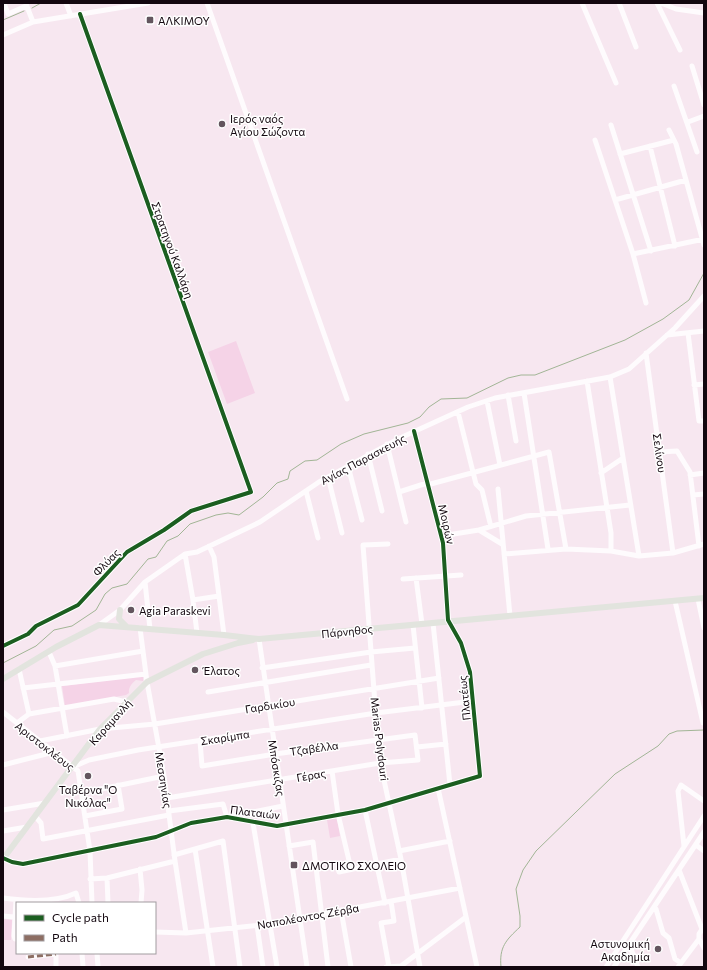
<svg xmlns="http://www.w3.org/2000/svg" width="707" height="970" font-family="Commissioner,sans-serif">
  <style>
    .green { fill: #f5d3e7 }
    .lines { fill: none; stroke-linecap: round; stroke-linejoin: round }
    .stream { stroke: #a2b596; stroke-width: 1 }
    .minor { stroke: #fefbfd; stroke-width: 5 }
    .major { stroke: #e2e4de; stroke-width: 6 }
    .quiet { stroke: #8d6e63; stroke-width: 3; stroke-dasharray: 6 3; stroke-linecap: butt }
    .cycleway-casing { stroke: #fff; stroke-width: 6 }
    .cycleway { stroke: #1b5e20; stroke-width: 4 }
    .poi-dot { fill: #63555e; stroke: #fff; stroke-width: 1.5 }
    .labels { text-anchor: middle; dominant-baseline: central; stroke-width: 3; stroke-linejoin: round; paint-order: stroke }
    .poi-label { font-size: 11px; fill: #13070f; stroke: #fff; text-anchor: start }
    .street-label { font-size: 11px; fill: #13070f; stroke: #fff }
  </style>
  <rect width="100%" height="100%" fill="#f7e7f0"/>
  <!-- green -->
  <path class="green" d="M236,341L255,393L227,404L208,352Z
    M143,676V681L136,680C132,683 128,688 129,693L126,695L65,706L62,686Z
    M337,818L340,836L330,838L327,820Z
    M3,919L12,920L11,940H3Z"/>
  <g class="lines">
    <!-- stream -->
    <path class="stream" d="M32,8L41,3
      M3,20L24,11
      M3,663L36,646L54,630L72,626L96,610L105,594L112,588L127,584L148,559L156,557L167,541L178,536L190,524L216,515L228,513L239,515L263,497L277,483L288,479L290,471L305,461L317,460L341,444L364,434L408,423L420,417L429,407L441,399L467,398L508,378L521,375H535L625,340L663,319L689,300L704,273
      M501,967C499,947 506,940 520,927V916L516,889L523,870L536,851L615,774L658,746L669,734L677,731L704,730"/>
    <!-- minor -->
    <path class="minor" d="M4,3L8,14L26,6
      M66,3L71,16
      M207,3L347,399
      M582,3L616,83
      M619,3L636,47
      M657,3L680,50
      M661,3L676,9L704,13
      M26,4L33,22
      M3,35L33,22L148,3
      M692,66L704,105
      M674,86L697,152
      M688,122L704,116
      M611,125L651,251
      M669,130L676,144L704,245
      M595,140L633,254L646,303
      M650,146L675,246
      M620,154L674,140
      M615,200L686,180
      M633,254L704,239
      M688,333L699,421H704
      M667,335L704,331
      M646,353L673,553
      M610,377L639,556
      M587,381L611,533V551
      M694,385L704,384
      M524,393L548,549
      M508,395L516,441
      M487,401L500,465
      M458,412L476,484L482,490L490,523
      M387,444L406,522
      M660,452L677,451L690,472L699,546
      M368,454L382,511
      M348,466L362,520
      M601,473L623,458
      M690,475L704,473
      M328,477L342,533
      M427,485L549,452L566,549
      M498,489L510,616
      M306,491L318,538
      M399,492L427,483
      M693,495L704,494
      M479,530L526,516L630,505
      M441,536L479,530L502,544
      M388,544L363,545L379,757L401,859L420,967
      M209,546L214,557L224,635
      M185,554L193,600L197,633
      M504,554L566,549L611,551L639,556L673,553L704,544
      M416,578L422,624
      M403,579L461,575
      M145,582L150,629
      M698,599L704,628
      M193,600L219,596
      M675,601L703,723
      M433,623L450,785
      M99,625L120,610L145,582L185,554L197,552L260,522L319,482L400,438L468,407L495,398L610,377L629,369L675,328L704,296
      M413,625L422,708
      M140,628L147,682L164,776L175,861L186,933
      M259,639L307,967
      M3,646L28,634L36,626L78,605L127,552L164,530L191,511L251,492L80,14
      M49,652L55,666L67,736
      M55,666L143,651
      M262,668L371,652L415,648
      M19,669L29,714
      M23,688L146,674
      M208,692L371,665
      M3,712L78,771L90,851L92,903
      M17,723L29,714L114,699L126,702
      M40,741L100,729L155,724L439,678
      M417,747L446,744
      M3,765L54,752
      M73,767L89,760L138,750L376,713L473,701
      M332,771L338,814L351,869
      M438,788L477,967
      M82,793L164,776
      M167,798L380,763L418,760L415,735L275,754L202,766L200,741
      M3,810L45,803
      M365,810L385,903
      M169,811L223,804L227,817L283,806
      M35,816L41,823L43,839L169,815
      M85,816L122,809L118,785
      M253,823L277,967
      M3,831L27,827
      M696,845L704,851
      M289,846L313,842L328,967
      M684,846L678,791L681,785L704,801
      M195,849L213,967
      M399,851L450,841
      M174,855L223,841L240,967
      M3,858L12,862L23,864L156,837L191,823L227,817L277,826L365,810L480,776L470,672L461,643L448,620L443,543L414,431
      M140,869L142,890L141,903
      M679,870L702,929
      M339,872L401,859
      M107,878L108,903
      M90,879L107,878L175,861
      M3,898C25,901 55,903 76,893L79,903
      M16,900L14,936L15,939H17
      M654,907L656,909L663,933L669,938L675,959L681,963
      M341,910L351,967
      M3,916L14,917
      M257,925L263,967
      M155,932L186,933L270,924L460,888
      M699,939L704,948
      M629,944L638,967
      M56,953V967
      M82,953L83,967
      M97,953L98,967
      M28,957L56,954
      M386,967L401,966L466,917
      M389,967L381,923L394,921L391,901
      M606,967L704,816
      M614,967L704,832
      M678,967L699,939V934L703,928"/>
    <!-- major -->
    <path class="major" d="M120,610L119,619L127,627
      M3,679L56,647L99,625L224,635L259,639L704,598
      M3,859L100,729L147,682L203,654L238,643L253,640"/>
    <!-- quiet -->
    <path class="quiet" d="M28,957L56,954"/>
    <!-- cycleway casing -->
    <g class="cycleway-casing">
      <path id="cycleway" d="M3,646L28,634L36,626L78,605L127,552L164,530L191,511L251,492L80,14
        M3,858L12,862L23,864L156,837L191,823L227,817L277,826L365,810L480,776L470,672L461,643L448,620L443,543L414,431"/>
    </g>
    <!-- cycleway -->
    <use href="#cycleway" class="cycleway"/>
  </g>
  <!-- markers -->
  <g class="poi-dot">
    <rect x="146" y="16" width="8" height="8" rx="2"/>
    <circle cx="222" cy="124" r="4"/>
    <circle cx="131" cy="610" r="4"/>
    <circle cx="195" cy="670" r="4"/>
    <circle cx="88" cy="776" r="4"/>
    <rect x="290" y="861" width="8" height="8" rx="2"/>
    <circle cx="658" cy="949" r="4"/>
  </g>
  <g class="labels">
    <!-- poi labels -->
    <g class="poi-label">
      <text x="158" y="20">ΑΛΚΙΜΟΥ</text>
      <text x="230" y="118">Ιερός ναός<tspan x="230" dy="13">Αγίου Σώζοντα</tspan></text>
      <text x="139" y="610">Agia Paraskevi</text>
      <text x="203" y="670">Έλατος</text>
      <text x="88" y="789" text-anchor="middle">Ταβέρνα "Ο<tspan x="88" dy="13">Νικόλας"</tspan></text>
      <text x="302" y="865">ΔΜΟΤΙΚΟ ΣΧΟΛΕΙΟ</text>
      <text x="650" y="943" text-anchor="end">Αστυνομική<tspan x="650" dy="13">Ακαδημία</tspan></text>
    </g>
    <!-- street labels -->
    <g class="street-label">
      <text transform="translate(173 250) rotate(70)">Στρατηγού Καλλάρη</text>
      <text transform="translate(660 453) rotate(82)">Σελίνου</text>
      <text transform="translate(363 459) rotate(-28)">Αγίας Παρασκευής</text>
      <text transform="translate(447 524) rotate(77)">Μοιρών</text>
      <text transform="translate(106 562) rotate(-46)">Φλύας</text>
      <text transform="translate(347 631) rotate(-6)">Πάρνηθος</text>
      <text transform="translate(464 698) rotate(-96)">Πλατέως</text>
      <text transform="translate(270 705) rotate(-9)">Γαρδικίου</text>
      <text transform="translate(110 722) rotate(-48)">Καραμανλή</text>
      <text transform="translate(225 737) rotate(-9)">Σκαρίμπα</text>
      <text transform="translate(380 739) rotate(83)">Marias Polydouri</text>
      <text transform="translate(45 746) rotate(38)">Αριστοκλέους</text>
      <text transform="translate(314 748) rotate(-8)">Τζαβέλλα</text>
      <text transform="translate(277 768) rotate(81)">Μπόσκιζας</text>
      <text transform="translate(311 775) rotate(-10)">Γέρας</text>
      <text transform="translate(164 780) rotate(81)">Μεσσηνίας</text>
      <text transform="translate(255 812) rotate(7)">Πλαταιών</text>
      <text transform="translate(308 916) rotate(-10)">Ναπολέοντος Ζέρβα</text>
    </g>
  </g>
  <!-- border -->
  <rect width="707" height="970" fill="none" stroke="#13070f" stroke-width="8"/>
  <!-- legend -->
  <rect x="16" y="902" width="140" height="52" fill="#ffffff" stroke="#a19c9f"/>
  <rect x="24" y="915" width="20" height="6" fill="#1b5e20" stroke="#a19c9f"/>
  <text x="52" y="922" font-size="12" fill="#13070f">Cycle path</text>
  <rect x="24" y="935" width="20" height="6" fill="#8d6e63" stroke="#a19c9f"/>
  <text x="52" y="942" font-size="12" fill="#13070f">Path</text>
</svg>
